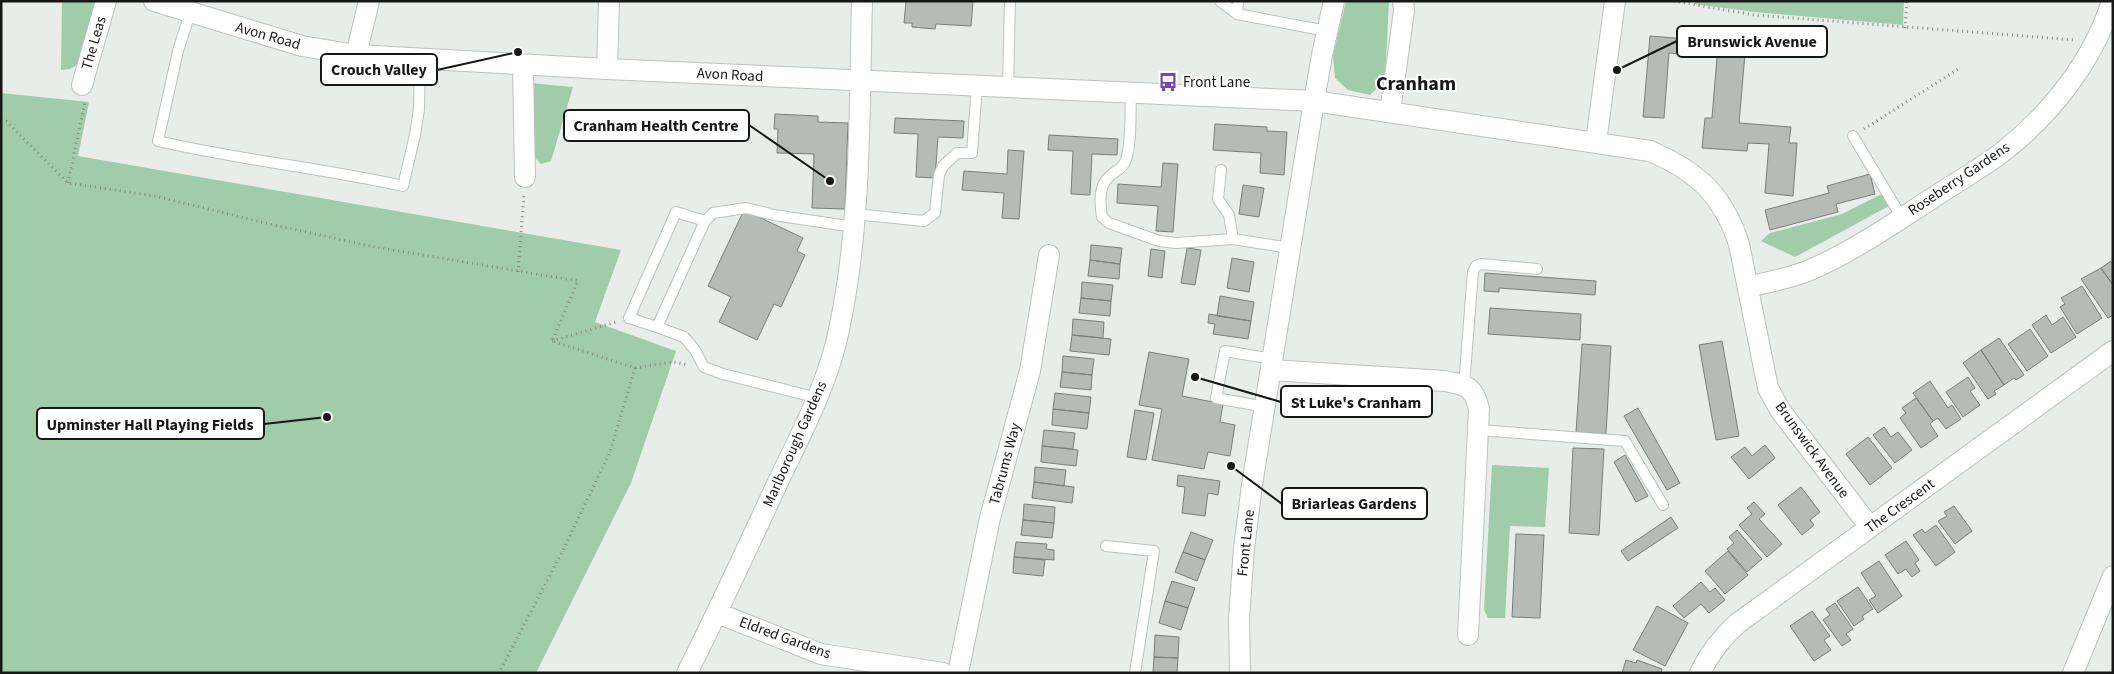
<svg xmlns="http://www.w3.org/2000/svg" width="2114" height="674" font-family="'Source Sans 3',sans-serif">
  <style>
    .green { fill: #a1ccaa }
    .building { fill: #b7bbb7; stroke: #7b7f7b }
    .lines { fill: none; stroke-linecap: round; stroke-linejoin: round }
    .lane-casing { stroke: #bdc2be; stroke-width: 12 }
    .street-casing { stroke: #bdc2be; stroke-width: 22 }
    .path { stroke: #858885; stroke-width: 3; stroke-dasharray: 1 4; stroke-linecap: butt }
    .lane { stroke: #fff; stroke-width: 10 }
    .street { stroke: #fff; stroke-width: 20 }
    .labels { text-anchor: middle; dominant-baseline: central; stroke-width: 4; stroke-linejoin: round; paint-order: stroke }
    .street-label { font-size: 15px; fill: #161716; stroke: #fff }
    .poi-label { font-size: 15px; fill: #161716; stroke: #fff; text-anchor: start }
    .district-label { font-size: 20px; font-weight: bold; fill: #161716; stroke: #fff }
    .leader { fill: none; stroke: #161716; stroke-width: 2 }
    .callout-dot { fill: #161716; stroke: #fff; stroke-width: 2 }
    .callout { fill: #fff; stroke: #161716; stroke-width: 2 }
    .callout-label { font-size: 16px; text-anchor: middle; font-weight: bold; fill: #161716 }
  </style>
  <rect width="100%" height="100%" fill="#e8ede9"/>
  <!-- green -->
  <path class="green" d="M62,1H98L80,63L70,69L61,70Z
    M1346,1H1389L1385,80L1370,95L1348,90L1335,78L1333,55Z
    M1697,1H1904L1903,25L1754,12L1695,4V2Z
    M530,83L573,87L551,161L541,164L533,156Z
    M1,93L89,102L78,156L621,250L595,322L676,351L631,483L536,673H1Z
    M1882,194L1889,206L1795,257L1761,241L1770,233L1842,214Z
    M1492,465L1549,468L1545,527L1510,526L1505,618H1488L1484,610Z"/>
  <!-- building -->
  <path class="building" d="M906,1H973L971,26L936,24L935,29L912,27V23H904Z
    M1725,30L1747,31L1739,123L1791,127L1789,143H1797L1793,196L1765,193L1769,144L1748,143L1747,151L1702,148L1705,118H1712L1717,57L1669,53L1664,118L1643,117L1650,36L1724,42Z
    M775,114L818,116V122L848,123L845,209L812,208L814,154L777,153L778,129H774Z
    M895,118L964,121L963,138L938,137L935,178L916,177L918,134L894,133Z
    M1215,124L1267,127V131L1287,132L1284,175L1260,173L1261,153L1213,150Z
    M1049,135L1118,139L1117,155L1092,154L1090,195L1071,194L1073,151L1048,150Z
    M1008,150L1024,151L1019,219L1002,218L1004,193L962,190L964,171L1007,174Z
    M1163,163L1178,164L1173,232L1156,231L1158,206L1117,203L1118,184L1161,187Z
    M1870,174L1875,194L1836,204L1838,212L1770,230L1765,210L1829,193L1827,186Z
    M1243,185L1264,188L1259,217L1239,214Z
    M744,210L803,238L797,251L805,255L781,307L774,304L757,340L719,322L731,297L708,286Z
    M1091,245L1122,248L1120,264L1090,260Z
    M1187,248L1201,250L1195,285L1181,283Z
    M1151,249L1165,251L1162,278L1148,276Z
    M1232,258L1254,262L1249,292L1227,288Z
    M1090,260L1120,264L1119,279L1088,276Z
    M2111,261L2113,264V285L2101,268Z
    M2101,268L2113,285V315L2108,318L2081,279Z
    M1485,273L1596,281L1595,295L1499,288V292L1484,291Z
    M1082,282L1113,285L1111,301L1081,298Z
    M2082,286L2102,318L2077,334L2060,307L2065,304L2061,298Z
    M1220,296L1254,302L1251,321L1217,316Z
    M1081,298L1111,301L1110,316L1079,313Z
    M1490,308L1581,314L1580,340L1488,334Z
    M1209,314L1251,321L1248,339L1213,334L1215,324L1208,323Z
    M2046,315L2052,325L2063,317L2076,337L2051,353L2032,325Z
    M1073,319L1104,322L1103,338L1072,335Z
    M2030,329L2048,356L2027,371L2008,344Z
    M1072,335L1111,339L1109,355L1070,351Z
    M1999,338L2024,375L2016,380L2014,378L2004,385L1981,350Z
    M1722,341L1739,436L1716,440L1699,345Z
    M1582,344L1611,346L1606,434L1576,432Z
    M1981,350L2004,385L1994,391L1996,394L1988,399L1963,363Z
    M1149,352L1189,359L1182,396L1223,404L1220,422L1235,425L1230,456L1208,452L1204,469L1152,460L1162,409L1139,405Z
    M1063,356L1094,359L1092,375L1062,372Z
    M1062,372L1092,375L1091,390L1060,387Z
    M1968,377L1975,388L1970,391L1980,405L1963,417L1946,392Z
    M1930,381L1948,408L1952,405L1961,419L1946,429L1938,418L1933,421L1913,393Z
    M1055,393L1091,397L1089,413L1053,409Z
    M1916,398L1933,421L1930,424L1938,436L1921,448L1900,418L1906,413L1902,408Z
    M1638,408L1680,483L1667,490L1624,416Z
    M1053,409L1089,413L1087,429L1052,425Z
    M1135,410L1154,413L1146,460L1127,457Z
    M1884,427L1891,437L1898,432L1912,450L1895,463L1873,435Z
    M1044,430L1075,433L1073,449L1042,446Z
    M1868,437L1892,468L1870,485L1846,454Z
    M1765,445L1775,458L1749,479L1731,457L1745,447L1752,456Z
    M1042,446L1078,450L1076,466L1041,462Z
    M1573,448L1604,449L1599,535L1569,533Z
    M1625,455L1648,496L1636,502L1614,462Z
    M1035,467L1066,470L1064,486L1034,482Z
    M1178,475L1220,481L1218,495L1208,493L1205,516L1182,513L1185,487L1177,486Z
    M1034,482L1074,487L1072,503L1032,498Z
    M1801,487L1820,512L1810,520L1814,525L1802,535L1778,505Z
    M1754,502L1765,514L1759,519L1782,544L1767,557L1739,525L1752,514L1747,508Z
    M1024,504L1055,507L1054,523L1023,520Z
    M1954,506L1972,531L1955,544L1938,521L1947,516L1944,512Z
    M1671,517L1678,528L1628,561L1621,551Z
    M1023,520L1054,523L1052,538L1021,535Z
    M1936,525L1955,552L1936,566L1913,535L1922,529L1925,533Z
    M1737,530L1762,559L1747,572L1727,549L1734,543L1729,537Z
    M1191,532L1213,540L1205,560L1183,552Z
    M1516,534L1544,535L1540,618L1512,617Z
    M1906,541L1919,560L1915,563L1920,571L1912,577L1906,569L1898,574L1885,555Z
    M1016,542L1047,544L1046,549L1054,550V560L1014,557Z
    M1728,551L1748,575L1725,594L1705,571Z
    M1183,552L1205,560L1197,581L1175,572Z
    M1014,557L1045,560L1043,576L1013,573Z
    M1879,561L1902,596L1878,613L1869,600L1876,596L1861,573Z
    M1172,581L1195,588L1188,608L1165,601Z
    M1701,582L1710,592L1715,588L1725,600L1709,613L1701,604L1684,618L1673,606Z
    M1858,587L1873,609L1862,616L1864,619L1854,626L1837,601Z
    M1165,601L1188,608L1181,630L1159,623Z
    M1835,603L1853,629L1846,634L1851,640L1842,646L1823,620L1830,615L1826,609Z
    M1657,606L1688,623L1665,666L1633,650Z
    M1812,611L1830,636L1824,640L1831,650L1814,661L1790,626Z
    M1155,635L1179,637L1178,658L1154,657Z
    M1154,657L1178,658L1177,673H1153Z
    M1626,660L1636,663L1637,660L1662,669L1661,673H1622Z"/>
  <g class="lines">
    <!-- lane casing -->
    <g class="lane-casing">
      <path id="lane" d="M1220,1L1237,14L1327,31
        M190,13L178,51L158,141C239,160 322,168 403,186L415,135L419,109L420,60
        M1237,14L1238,1
        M1008,87L1010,1
        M1131,93C1130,110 1132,147 1125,162C1122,169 1114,172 1109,177C1098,186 1100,205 1102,217L1109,223L1159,241L1176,243L1233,239L1290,248
        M1853,136L1902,218
        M1221,170L1218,199L1229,215L1233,239
        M855,214L924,221L935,213L939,175L943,166L957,153H972L977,85
        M705,221L676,212L629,318L657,327L705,221L713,213L746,208L774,215L854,227
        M657,327L684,337L695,350L704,367L723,374L818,398
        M1464,385L1473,272L1476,266L1481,264L1537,269
        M1266,407L1216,398L1225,351L1273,359
        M1478,430L1625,441L1663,505
        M1106,546L1154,551L1135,673"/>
    </g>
    <!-- street casing -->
    <g class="street-casing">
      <path id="street" d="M154,1L302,46L356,55L607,69L1314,101L1650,151C1697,171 1723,195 1739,244L1768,388L1780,410L1870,527
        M356,55L369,1
        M523,65L525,177
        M607,69L609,1
        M82,85L106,1
        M1390,112L1404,11L1403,1
        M1596,142L1615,1
        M1748,287C1768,282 1791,278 1810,270C1852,252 1891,225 1928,201C1953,184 1981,169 2005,150C2052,113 2094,59 2112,1
        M1271,370L1445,381C1467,385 1474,387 1479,409L1468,635
        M717,613L821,654L943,673
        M687,673C719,610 748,546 778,482C800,436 825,389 837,339C862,228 859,114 862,1
        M958,673L990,518L1030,371L1049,255
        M1240,673L1239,619L1244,548L1252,485L1314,101L1322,55L1334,1
        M1700,673C1710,652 1721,638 1738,623L2113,351
        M2073,673L2113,576"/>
    </g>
    <!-- path -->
    <path class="path" d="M1674,1L1754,15L2075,40
      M1905,28L1907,1
      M1,120L6,121L68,183L155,196L269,224L375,247L578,281L552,341L635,368L610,452L564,548L499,673
      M1864,129L1960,68
      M68,183L85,102
      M518,272L524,195
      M552,341L616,322
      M635,368L672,362L689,365"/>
    <!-- lane -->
    <use href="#lane" class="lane"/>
    <!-- street -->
    <use href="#street" class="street"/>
  </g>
  <!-- icons -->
  <defs>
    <g id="bus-bare" transform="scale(1.5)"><path d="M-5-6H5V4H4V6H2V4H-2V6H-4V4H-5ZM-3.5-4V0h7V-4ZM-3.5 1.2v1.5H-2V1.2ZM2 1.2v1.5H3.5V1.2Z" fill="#7944bb" stroke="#fff" stroke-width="2.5" paint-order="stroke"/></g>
  </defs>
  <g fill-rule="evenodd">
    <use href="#bus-bare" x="1168" y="82"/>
  </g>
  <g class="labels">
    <!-- street labels -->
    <g class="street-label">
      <text transform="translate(268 36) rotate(16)">Avon Road</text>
      <text transform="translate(94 43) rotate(-74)">The Leas</text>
      <text transform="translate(730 75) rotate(3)">Avon Road</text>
      <text transform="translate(1959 179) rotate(-34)">Roseberry Gardens</text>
      <text transform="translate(795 444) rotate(-66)">Marlborough Gardens</text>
      <text transform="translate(1812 450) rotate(54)">Brunswick Avenue</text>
      <text transform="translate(1005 464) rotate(-75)">Tabrums Way</text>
      <text transform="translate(1900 506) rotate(-36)">The Crescent</text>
      <text transform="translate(1246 543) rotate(-84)">Front Lane</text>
      <text transform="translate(785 638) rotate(20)">Eldred Gardens</text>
    </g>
    <!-- poi labels -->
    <g class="poi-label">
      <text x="1183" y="82">Front Lane</text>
    </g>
    <!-- district labels -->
    <g class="district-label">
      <text x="1416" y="84">Cranham</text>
    </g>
  </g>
  <!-- callouts -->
  <path class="leader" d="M1617 70L1677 41M518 52L437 70M830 181L749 125M1195 377L1281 402M327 417L264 424M1231 466L1282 504"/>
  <g class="callout-dot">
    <circle cx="1617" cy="70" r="5"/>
    <circle cx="518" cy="52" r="5"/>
    <circle cx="830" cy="181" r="5"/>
    <circle cx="1195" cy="377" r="5"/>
    <circle cx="327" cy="417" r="5"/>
    <circle cx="1231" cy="466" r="5"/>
  </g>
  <g class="callout">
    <rect x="1677" y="26" width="150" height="31" rx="5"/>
    <rect x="321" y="54" width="116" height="31" rx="5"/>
    <rect x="564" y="110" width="185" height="31" rx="5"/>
    <rect x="1281" y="386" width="151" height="31" rx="5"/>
    <rect x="37" y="408" width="227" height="31" rx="5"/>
    <rect x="1282" y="488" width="145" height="31" rx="5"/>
  </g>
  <g class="callout-label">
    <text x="1752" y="47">Brunswick Avenue</text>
    <text x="379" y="75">Crouch Valley</text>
    <text x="656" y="131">Cranham Health Centre</text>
    <text x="1356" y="408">St Luke's Cranham</text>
    <text x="150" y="430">Upminster Hall Playing Fields</text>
    <text x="1354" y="509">Briarleas Gardens</text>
  </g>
  <!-- border -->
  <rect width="2114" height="674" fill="none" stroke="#161716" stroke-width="5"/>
</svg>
